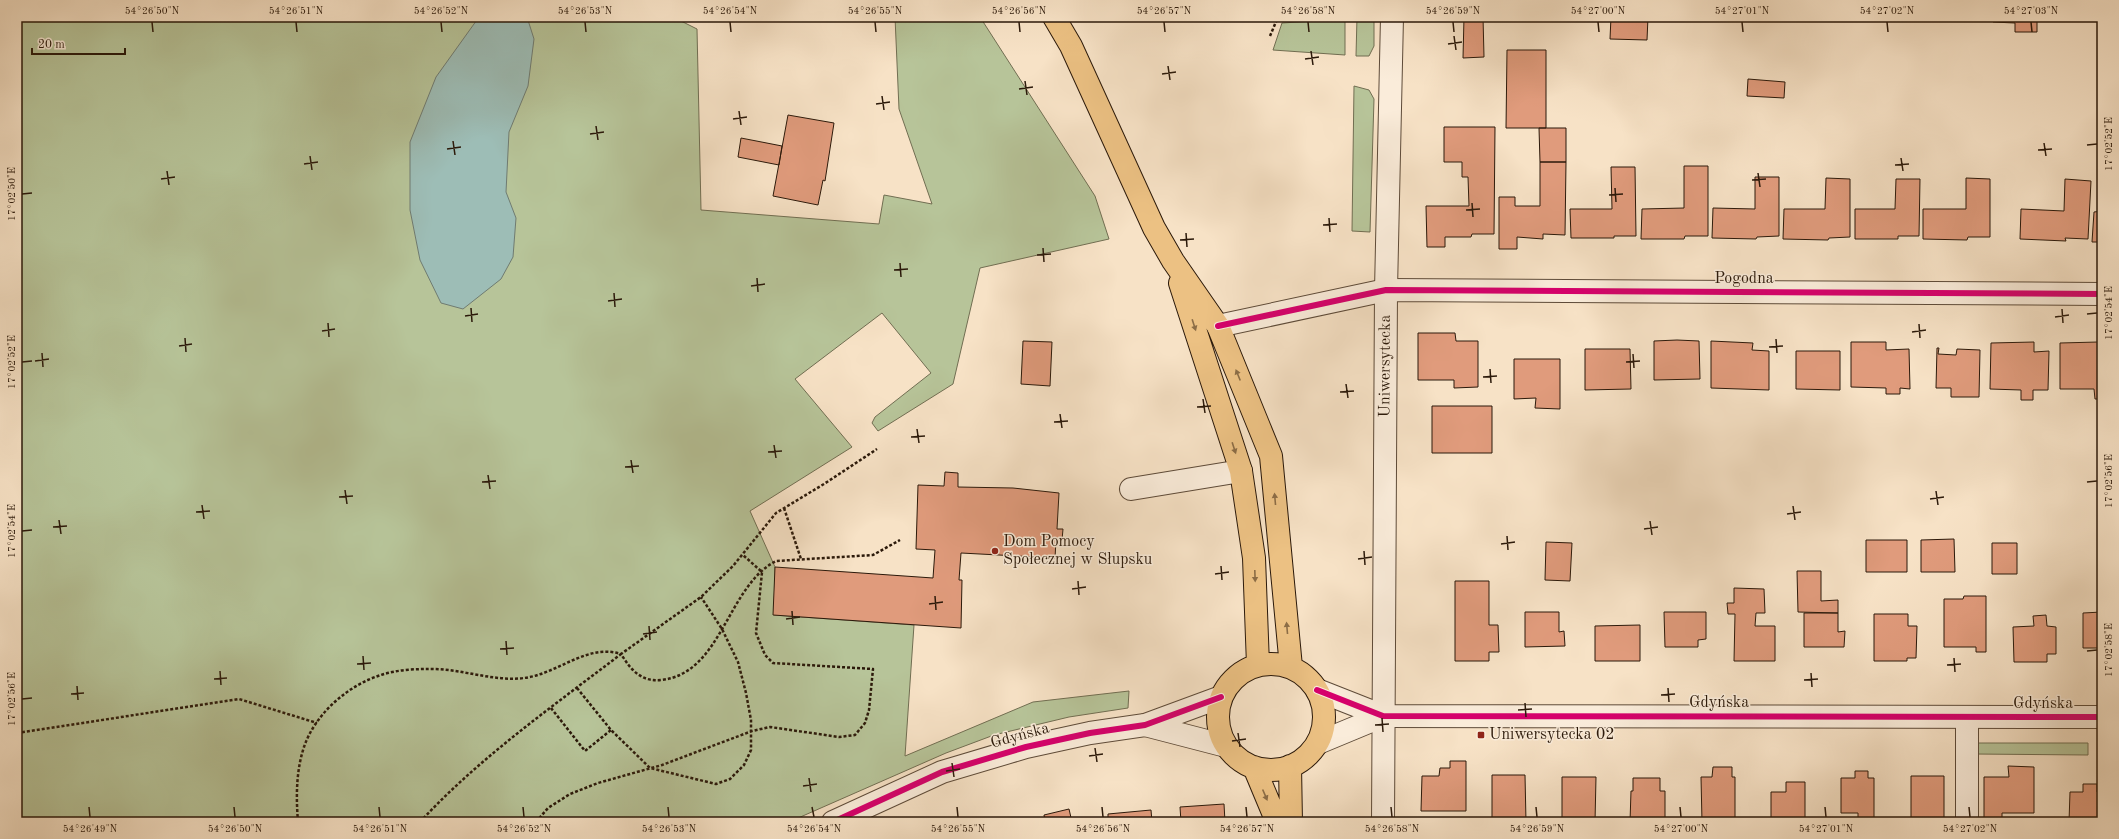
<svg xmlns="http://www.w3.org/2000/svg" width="2119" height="839" font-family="'Old Standard TT',serif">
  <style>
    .green { fill: #b7c499; stroke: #716e52 }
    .water { fill: #9dbdb6; stroke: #6f7b71 }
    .building { fill: #e09b7c; stroke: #2b190a }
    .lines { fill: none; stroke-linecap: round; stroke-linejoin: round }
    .minor-casing { stroke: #5e4b39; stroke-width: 24 }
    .major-casing { stroke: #2b190a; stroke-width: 24 }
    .path { stroke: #2b190a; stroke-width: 2.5; stroke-dasharray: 3 2; stroke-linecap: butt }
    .minor { stroke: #faecda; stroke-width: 22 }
    .major { stroke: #ecc183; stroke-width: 22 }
    .cycleway-casing { stroke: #faecda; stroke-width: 8 }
    .cycleway { stroke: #d6006c; stroke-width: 6 }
    .oneway { fill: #8c6d46 }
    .ticks { fill: none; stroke: #2b190a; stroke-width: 1.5 }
    .poi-dot { fill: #8f2418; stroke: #faecda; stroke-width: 1.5 }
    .labels { text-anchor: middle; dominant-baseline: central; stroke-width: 3; stroke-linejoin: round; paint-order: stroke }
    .street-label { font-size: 16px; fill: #2b190a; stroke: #faecda }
    .poi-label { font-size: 16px; fill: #2b190a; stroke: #faecda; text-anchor: start }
    .neatline { fill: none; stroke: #2b190a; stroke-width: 1.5 }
    .ticks-label { font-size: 10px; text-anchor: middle; fill: #2b190a }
  </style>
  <rect width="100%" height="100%" fill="#f7e2c6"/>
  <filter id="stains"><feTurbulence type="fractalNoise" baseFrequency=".005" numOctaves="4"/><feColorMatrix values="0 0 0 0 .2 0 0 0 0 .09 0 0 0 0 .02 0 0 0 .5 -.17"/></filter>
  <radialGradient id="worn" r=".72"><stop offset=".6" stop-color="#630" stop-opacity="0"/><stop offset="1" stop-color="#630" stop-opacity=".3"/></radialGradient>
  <!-- green -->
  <path class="green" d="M17,17H673L697,29L701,210L879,224L884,195L932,204L899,109L895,17H980L1095,196L1109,239L980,268L953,384L878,431L872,423L875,417L931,373L882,313L795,379L852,447L750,511L775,567L774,615L914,625L905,756L1033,702L1129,691L1128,708L1069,717L994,735L946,753L789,822H17Z
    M1357,17H1374V46L1369,56H1356Z
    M1345,19V55L1273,50L1282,23Z
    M1354,86L1369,90L1374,99L1370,232L1352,231Z
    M1978,743H2088V755L1974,754Z"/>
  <!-- water -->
  <path class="water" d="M479,17H527L534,39L528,86L509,132L506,192L516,218L513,257L501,279L463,309L441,303L420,260L410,210V142L436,77Z"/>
  <!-- building -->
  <path class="building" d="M1464,17H1483L1484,57L1463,58Z
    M1611,17H1648L1647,40L1610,39Z
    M1993,17H2037V32H2015V23L1993,22Z
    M1507,50H1546V128H1506Z
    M1748,79L1785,82L1784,98L1747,96Z
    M788,115L834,123L825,181L823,180L818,205L773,196Z
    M1444,127H1495L1494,234H1472L1471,237H1445V247H1427L1426,206H1469L1468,177H1462V162H1444Z
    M1539,128H1566V162H1540Z
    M741,138L782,146L779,165L738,157Z
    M1540,162H1566L1565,235L1543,234V239L1517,237V249H1499V197H1515V206H1540Z
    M1684,166H1708V236H1685L1684,239H1641L1642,209L1684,208Z
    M1611,167H1635L1636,236H1614V238H1571L1570,209H1612Z
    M1755,177H1779V236L1757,237L1756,239L1712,238L1713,208L1755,209Z
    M1826,178L1850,179V237L1829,238L1828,240L1783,239L1784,209H1825Z
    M1966,178L1990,179V237H1968L1967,240L1923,239V209H1966Z
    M1896,179H1920L1919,236H1898V239H1855V209H1895Z
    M2065,179L2091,181L2088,239L2065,238L2066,241L2020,239L2021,209L2064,211Z
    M2102,211V242H2092L2094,212Z
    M1418,333H1455L1456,341H1478V387L1454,388V380H1418Z
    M1677,340L1699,341L1700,379L1654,380V341Z
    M1023,341L1052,342L1050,386L1021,384Z
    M1711,341L1753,343L1752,350L1769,351V390L1711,388Z
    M1851,342H1886V350L1909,349L1910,389L1900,388V394H1886V388L1851,387Z
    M2034,342V352L2049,351L2048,390H2033V400H2021V390L1990,389L1991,343Z
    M2098,342L2102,343V399H2095L2094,389H2060V343Z
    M1937,348H1939L1938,354L1956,355L1957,349L1980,350L1979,397H1951V388H1936Z
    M1585,349H1630L1631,389L1585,390Z
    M1796,351H1840V390L1796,389Z
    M1514,359H1560V409L1535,408L1536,398L1514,399Z
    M1432,406H1492V453H1432Z
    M945,472L958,473V487L1013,488L1059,493L1057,529H1063L1062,540H1056L1055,558L961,553L959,580H962L961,628L773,615L775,567L933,578L935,550L916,549L918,485L944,486Z
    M1954,539L1955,572H1921V540Z
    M1866,540H1907V572H1866Z
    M1546,542L1572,543L1570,581L1545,580Z
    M1992,543H2017V574H1992Z
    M1797,571H1821V601L1838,600V613L1798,612Z
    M1455,581H1489V625H1498L1499,652H1489V661H1455Z
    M1734,588L1764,589L1765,613H1756L1755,626H1775V661H1734L1735,614H1728L1727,603H1734Z
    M1964,596H1986V652H1976V647H1944V599H1963Z
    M1525,612H1559V632L1564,631L1565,646L1525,647Z
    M1664,612H1706V639L1698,640V647H1665Z
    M2102,612V648H2083V613Z
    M1804,613H1838V632L1845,631L1844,647H1804Z
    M1874,614H1908V626H1917L1916,658H1907V661H1874Z
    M2046,615L2047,626L2056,627V654H2047V662H2014L2013,627L2034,626L2033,616Z
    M1640,625V661H1595V626Z
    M1450,761H1466V811H1421L1422,776H1439L1440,768H1450Z
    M2008,766L2034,767V813H2002V822H1984V777H2009Z
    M1713,767H1732V777H1735V822H1702L1701,777H1712Z
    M1855,771H1868V778H1874V822H1858V813H1841V778H1855Z
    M1492,775H1525L1526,822H1492Z
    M1911,776H1944V822H1911Z
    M1562,777H1596L1595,822H1562Z
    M1633,778H1660V791H1665V822H1630L1631,791H1633Z
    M1786,782H1805V822H1771V792H1786Z
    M2083,784H2097V792H2102V822H2069L2070,792H2083Z
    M1224,804L1225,822H1181L1180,807Z
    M1069,809L1072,822H1045L1044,815Z
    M1151,810L1152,822H1108V814Z"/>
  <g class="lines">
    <!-- minor casing -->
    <g class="minor-casing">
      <g id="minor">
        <path d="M1218,326L1386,290L2102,294"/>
        <path d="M1131,489L1241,471"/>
        <path d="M1317,690L1383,716L2102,717"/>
        <path d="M1145,725L1226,746"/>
        <path d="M1318,743L1383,716"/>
        <path d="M833,822L942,772L1026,747L1090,733L1145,725L1221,697"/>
        <path id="s1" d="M1383,822L1386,290L1392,17"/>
        <path d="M1967,822V717"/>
      </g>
    </g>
    <!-- major casing -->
    <g class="major-casing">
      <path id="major" d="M1054,17L1071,46L1154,228L1173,261L1218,326L1271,456L1291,667
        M1180,283L1241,471L1254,558L1258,665
        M1218 717a53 53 0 1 1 106 0a53 53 0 1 1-106 0Z
        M1290,766L1291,822
        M1254,767L1277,822"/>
    </g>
    <!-- path -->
    <path class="path" d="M1261,17L1281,19L1324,17
      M1270,36L1278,17
      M784,508L801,559
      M577,688L611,730L650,768L716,784L730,779L744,765L751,750V720L746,693L738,662L722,629L701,597
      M551,708L585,751L611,730
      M17,733L239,699L317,723
      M298,822C296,797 296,771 304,747C315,714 348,685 381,675C396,670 413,669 428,669C460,668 493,682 524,678C558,674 587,643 621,654L701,597L733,566L776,513L824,484L877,449
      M420,822C479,758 552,707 621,654C631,670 641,682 661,680C722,674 727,586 776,561L873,555L900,540
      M536,822L548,808L570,794L598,783L662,765L752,731L770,727L839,737L855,735L865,723L869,710L873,669L773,663L765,655L756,633L762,572L743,555"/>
    <!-- minor -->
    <use href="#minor" class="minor"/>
    <!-- major -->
    <use href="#major" class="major"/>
    <!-- cycleway casing -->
    <g class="cycleway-casing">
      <path id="cycleway" d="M1218,326L1386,290L2102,294
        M1317,690L1383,716L2102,717
        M833,822L942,772L1026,747L1090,733L1145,725L1221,697"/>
    </g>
    <!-- cycleway -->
    <use href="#cycleway" class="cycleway"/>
  </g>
  <!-- one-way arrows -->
  <defs><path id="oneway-solid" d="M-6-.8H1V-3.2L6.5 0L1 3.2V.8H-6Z"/></defs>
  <g class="oneway">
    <use href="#oneway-solid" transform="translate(1194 325) rotate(72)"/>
    <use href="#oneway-solid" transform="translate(1238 375) rotate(-112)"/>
    <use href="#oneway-solid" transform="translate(1234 448) rotate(72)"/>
    <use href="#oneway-solid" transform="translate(1275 499) rotate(-95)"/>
    <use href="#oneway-solid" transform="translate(1255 576) rotate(88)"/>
    <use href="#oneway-solid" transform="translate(1287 628) rotate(-95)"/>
    <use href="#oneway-solid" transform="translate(1265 795) rotate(67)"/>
  </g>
  <!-- ticks -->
  <path class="ticks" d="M152,22L153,32M296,22L297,32M441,22L442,32M585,22L586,32M730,22L731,32M875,22L876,32M1019,22L1020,32M1164,22L1165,32M1308,22L1309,32M1453,22L1454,32M1598,22L1599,32M1742,22L1743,32M1887,22L1888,32M2031,22L2032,32M1454,36L1456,50M1448,44L1462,42M1311,51L1313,65M1305,59L1319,57M1168,66L1170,80M1162,74L1176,72M1025,81L1027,95M1019,89L1033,87M882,96L884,110M876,104L890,102M739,111L741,125M733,119L747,117M596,126L598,140M590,134L604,132M453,141L455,155M2044,143L2046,156M2087,145L2097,144M447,149L461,147M2038,150L2052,149M310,156L312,170M1901,158L1903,171M304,164L318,162M1895,165L1909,164M167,171L169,185M1758,173L1760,187M161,179L175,177M1752,180L1766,179M1615,188L1616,202M22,194L32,193M1609,195L1623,194M1472,203L1473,217M1466,210L1480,209M1329,218L1330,232M1323,225L1337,224M1186,233L1187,247M1180,240L1194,239M1043,248L1044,262M1037,255L1051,254M900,263L901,277M894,270L908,269M757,278L758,292M751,286L765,284M614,293L615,307M608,301L622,299M471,308L472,322M2062,309L2063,323M2087,314L2097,313M465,316L478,314M2055,317L2069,315M328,323L329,337M1919,324L1920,338M322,331L335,329M1912,332L1926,330M185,338L186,352M1776,339L1777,353M179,346L192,344M1769,347L1783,346M42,353L43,367M1633,354L1634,368M35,361L49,359M22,362L32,361M1626,362L1640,361M1490,369L1491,383M1483,377L1497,376M1346,384L1348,398M1340,392L1354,391M1203,399L1205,413M1197,407L1211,406M1060,414L1062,428M1054,422L1068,421M917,429L919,443M911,437L925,436M774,445L776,458M768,452L782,451M631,460L633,473M625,467L639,466M488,475L490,489M482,482L496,481M2087,482L2097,481M345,490L347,504M1936,491L1938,505M339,497L353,496M1930,499L1944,497M202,505L204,519M1793,506L1795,520M196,512L210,511M1787,514L1801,512M59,520L61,534M1650,521L1652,535M53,527L67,526M1644,529L1658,527M22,531L32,530M1507,536L1508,550M1501,544L1515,542M1364,551L1365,565M1358,559L1372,557M1221,566L1222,580M1215,574L1229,572M1078,581L1079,595M1072,589L1086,587M935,596L936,610M929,604L943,602M792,611L793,625M786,619L800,617M649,626L650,640M643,634L657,632M506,641L507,655M500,649L514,648M2087,651L2097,650M363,656L364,670M1954,658L1955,672M357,664L371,663M1947,665L1961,664M220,671L221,685M1811,673L1812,687M214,679L227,678M1804,680L1818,679M77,686L78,700M1668,688L1669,702M71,694L84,693M1661,695L1675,694M22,699L32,698M1525,703L1526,717M1518,710L1532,709M1382,718L1383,732M1375,725L1389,724M1238,733L1240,747M1232,741L1246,739M1095,748L1097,762M1089,756L1103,754M952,763L954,777M946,771L960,769M809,778L811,792M803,786L817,784M89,807L90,817M234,807L235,817M379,807L380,817M523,807L524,817M668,807L669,817M812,807L814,817M957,807L958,817M1102,807L1103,817M1246,807L1247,817M1391,807L1392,817M1536,807L1537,817M1680,807L1681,817M1825,807L1826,817M1969,807L1970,817"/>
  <!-- markers -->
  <g class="poi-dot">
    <circle cx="995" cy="551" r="4"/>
    <rect x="1477" y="731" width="8" height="8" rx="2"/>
  </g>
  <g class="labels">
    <!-- street labels -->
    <g class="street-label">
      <text x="1744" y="279">Pogodna</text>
      <text stroke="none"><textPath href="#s1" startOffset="456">Uniwersytecka</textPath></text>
      <text x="1719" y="703">Gdyńska</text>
      <text x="2043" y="704">Gdyńska</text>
      <text transform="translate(1020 736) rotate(-15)">Gdyńska</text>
    </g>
    <!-- poi labels -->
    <g class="poi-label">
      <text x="1003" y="542">Dom Pomocy<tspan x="1003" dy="18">Społecznej w Słupsku</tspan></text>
      <text x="1489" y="735">Uniwersytecka 02</text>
    </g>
  </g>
  <!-- margin -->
  <rect width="2119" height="839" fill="none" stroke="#f7e2c6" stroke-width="44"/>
  <!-- scale -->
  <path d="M32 48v6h93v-6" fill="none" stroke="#2b190a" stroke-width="2"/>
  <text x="38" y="48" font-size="12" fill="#2b190a" stroke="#faecda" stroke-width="3" paint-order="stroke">20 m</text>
  <rect x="22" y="22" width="2075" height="795" class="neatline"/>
  <g class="ticks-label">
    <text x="152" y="14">54°26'50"N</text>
    <text x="296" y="14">54°26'51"N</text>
    <text x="441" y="14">54°26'52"N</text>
    <text x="585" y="14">54°26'53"N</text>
    <text x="730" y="14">54°26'54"N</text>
    <text x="875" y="14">54°26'55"N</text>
    <text x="1019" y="14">54°26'56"N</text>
    <text x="1164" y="14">54°26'57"N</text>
    <text x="1308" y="14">54°26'58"N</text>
    <text x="1453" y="14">54°26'59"N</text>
    <text x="1598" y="14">54°27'00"N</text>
    <text x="1742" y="14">54°27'01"N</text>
    <text x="1887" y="14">54°27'02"N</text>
    <text x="2031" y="14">54°27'03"N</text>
    <text transform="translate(2108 144) rotate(-90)" y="4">17°02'52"E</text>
    <text transform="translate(11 194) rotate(-90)" y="4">17°02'50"E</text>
    <text transform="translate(2108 313) rotate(-90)" y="4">17°02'54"E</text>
    <text transform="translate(11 362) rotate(-90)" y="4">17°02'52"E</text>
    <text transform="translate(2108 481) rotate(-90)" y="4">17°02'56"E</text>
    <text transform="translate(11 531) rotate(-90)" y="4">17°02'54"E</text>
    <text transform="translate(2108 650) rotate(-90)" y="4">17°02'58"E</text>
    <text transform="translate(11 699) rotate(-90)" y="4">17°02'56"E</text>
    <text x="90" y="832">54°26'49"N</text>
    <text x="235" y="832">54°26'50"N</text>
    <text x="380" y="832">54°26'51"N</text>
    <text x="524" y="832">54°26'52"N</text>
    <text x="669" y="832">54°26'53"N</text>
    <text x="814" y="832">54°26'54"N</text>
    <text x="958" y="832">54°26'55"N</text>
    <text x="1103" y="832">54°26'56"N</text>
    <text x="1247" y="832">54°26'57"N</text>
    <text x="1392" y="832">54°26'58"N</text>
    <text x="1537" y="832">54°26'59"N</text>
    <text x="1681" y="832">54°27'00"N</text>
    <text x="1826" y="832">54°27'01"N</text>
    <text x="1970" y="832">54°27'02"N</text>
  </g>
  <rect width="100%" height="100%" filter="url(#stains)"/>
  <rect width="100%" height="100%" fill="url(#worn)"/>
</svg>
